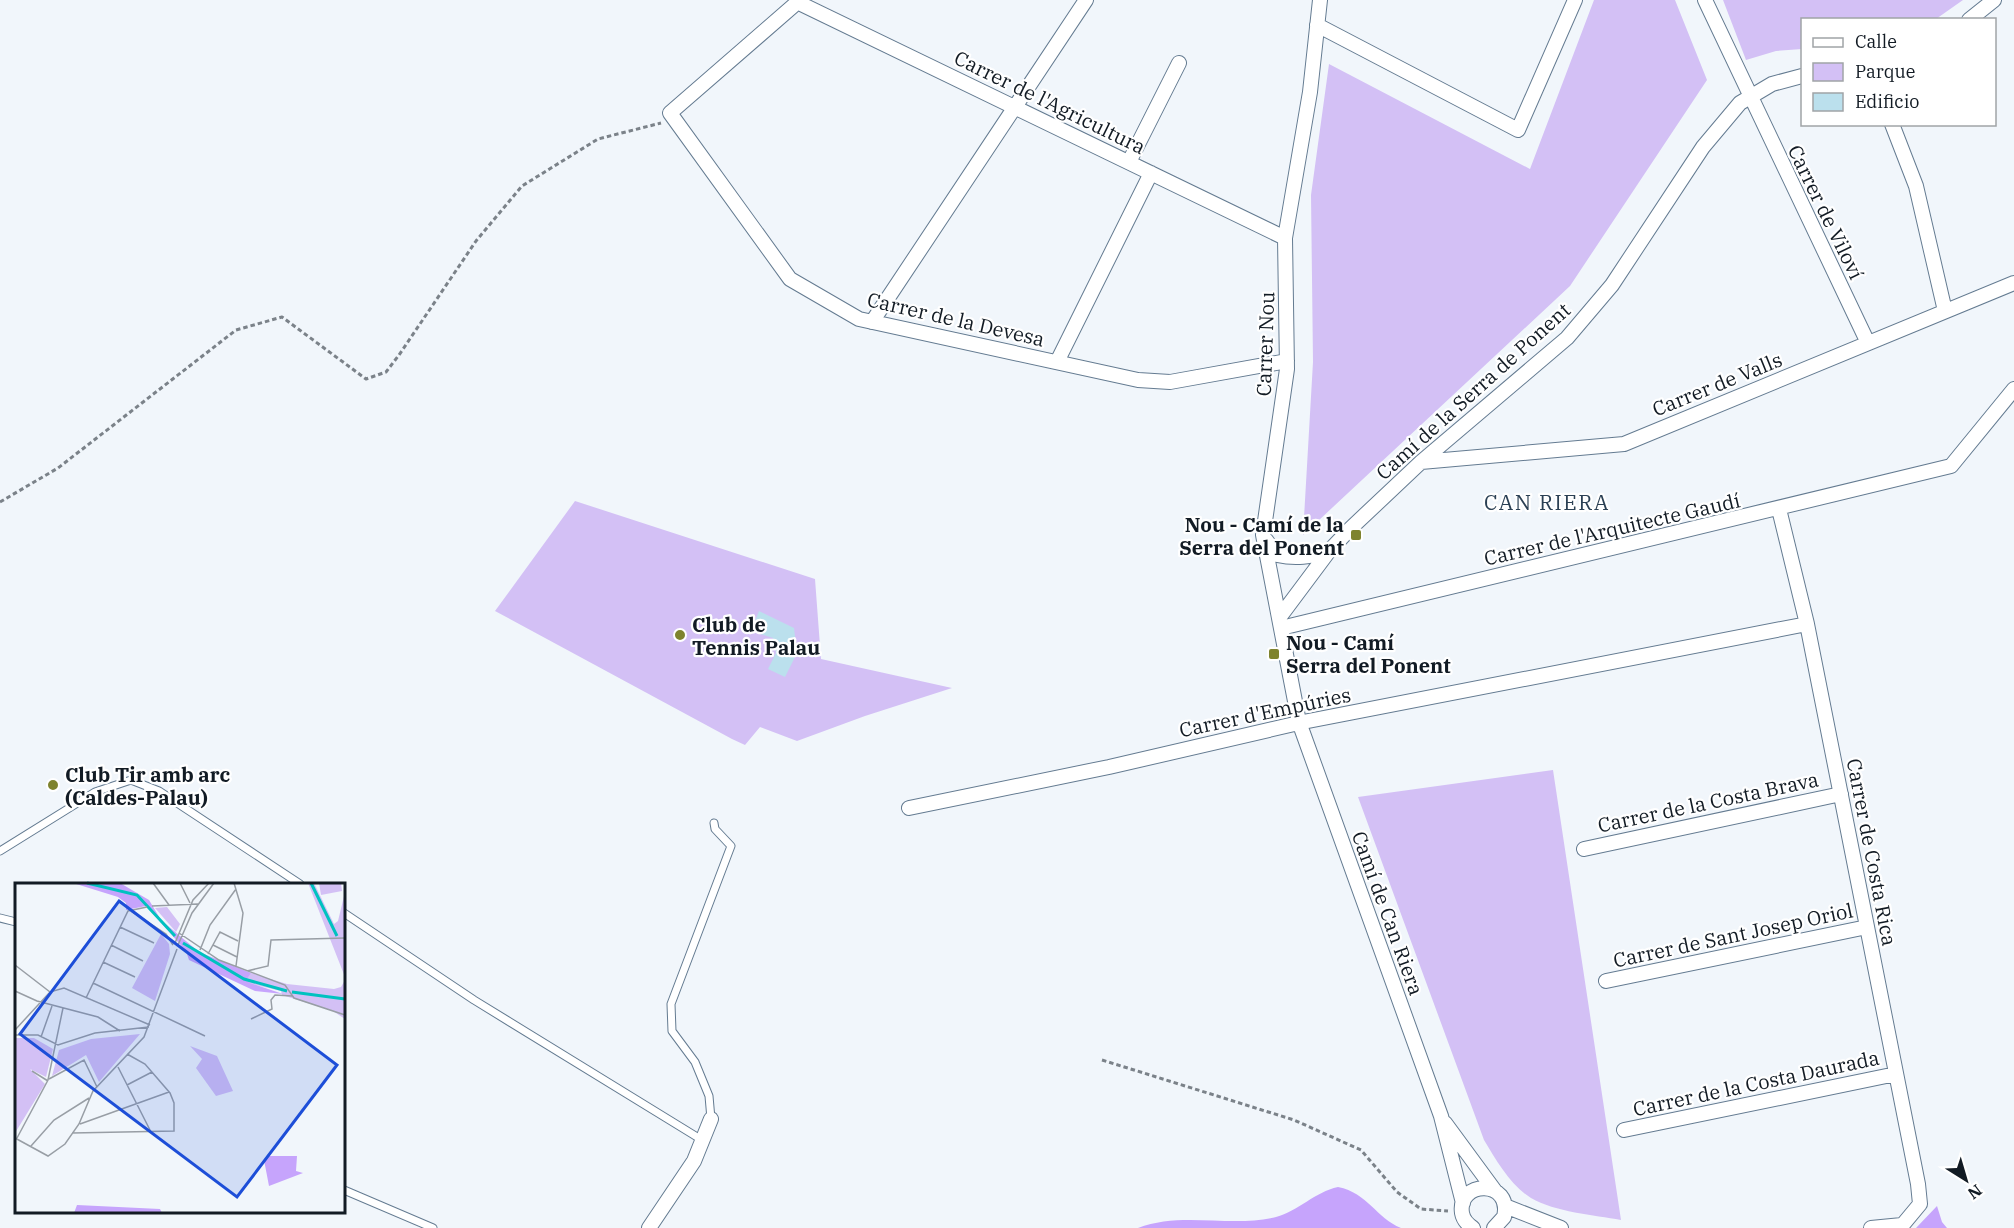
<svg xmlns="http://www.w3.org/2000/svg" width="2014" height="1228" font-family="'IBM Plex Serif',serif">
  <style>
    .green { fill: #d3c0f5 }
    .forest { fill: #c6a4fc }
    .building { fill: #bbe0ed }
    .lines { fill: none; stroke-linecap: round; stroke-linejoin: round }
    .lane-casing { stroke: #647b91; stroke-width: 9 }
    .street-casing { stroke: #647b91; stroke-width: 16 }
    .path { stroke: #7b8289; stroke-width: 3; stroke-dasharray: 4.5 3; stroke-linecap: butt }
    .lane { stroke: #fff; stroke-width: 7 }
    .street { stroke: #fff; stroke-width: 14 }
    .poi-dot { fill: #7e832e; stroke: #fff; stroke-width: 2 }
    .labels { text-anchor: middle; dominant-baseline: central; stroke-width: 4.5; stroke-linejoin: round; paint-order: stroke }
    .street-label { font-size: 20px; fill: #121b24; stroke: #fff }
    .poi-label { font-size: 20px; font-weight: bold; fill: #121b24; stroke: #fff; text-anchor: start }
    .neighbourhood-label { font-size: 21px; letter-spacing: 1.5px; fill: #2b4054; stroke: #fff }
    .inset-river { fill: none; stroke: #00c2c0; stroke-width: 3 }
    .inset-road { fill: none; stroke: #989ea5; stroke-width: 1.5 }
    .view { fill: #1d4ed8; fill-opacity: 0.15; stroke: #1d4ed8; stroke-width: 3 }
    .inset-edge { fill: none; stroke: #121b24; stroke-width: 3 }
  </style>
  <rect width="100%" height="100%" fill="#f1f6fb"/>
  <!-- green -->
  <path class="green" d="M1594,0H1675L1707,80L1570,286L1303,535L1313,362L1311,195L1329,64L1530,169Z
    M1723,0H1963L1936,19L1802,20V49L1776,51L1746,60Z
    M575,501L815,579L821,659L952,688L865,716L797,741L760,727L745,745L732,739L495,611Z
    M1553,770L1621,1220C1594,1215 1555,1212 1531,1198C1511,1186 1496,1160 1484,1140L1358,797Z"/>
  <!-- forest -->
  <path class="forest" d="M1338,1187C1368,1193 1376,1218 1401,1228H1138C1181,1211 1231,1228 1276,1217C1298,1211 1315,1192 1338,1187Z
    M1937,1206L1942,1222L1947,1228H1916Z"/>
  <!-- building -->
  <path class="building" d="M759,611L794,628L797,653L785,677L768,669L776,653L773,638L751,631Z"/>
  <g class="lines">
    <!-- lane casing -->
    <g class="lane-casing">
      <path id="lane" d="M0,851L95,792L131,780L159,791L300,884
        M344,913L474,1000L702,1140
        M0,918L16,922
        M711,1119L709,1096L695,1062L672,1031L671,1004L731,846L715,829L714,823
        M344,1190L433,1228"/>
    </g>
    <!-- street casing -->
    <g class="street-casing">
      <path id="street" d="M800,0L670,113L790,279L859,319L1138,380L1170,382L1287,361
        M1320,0L1310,92L1285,238L1287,369L1263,535L1299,722L1441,1116L1463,1203
        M1705,0L1868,343
        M797,2L1285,238
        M1969,20L1994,0
        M1317,25L1518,130L1575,0
        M1892,124L1916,186L1945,311
        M1129,162L1179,63
        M872,322L1086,0
        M1057,362L1151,173
        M1421,462L1624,444L2014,283
        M1779,509L1807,624L1918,1184L1920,1204L1900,1228
        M1266,540L1277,555C1296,559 1310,557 1329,551
        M1279,618L1329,551L1351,528L1421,462L1567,338L1612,285L1703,147L1740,103L1772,84L1802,76
        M1281,628L1951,466L2014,389
        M909,808L1109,767L1303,722L1807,624
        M1584,849L1841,794
        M1606,981L1867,927
        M1445,1123L1495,1191
        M1624,1130L1896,1074
        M1505,1206L1561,1228
        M649,1228L694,1161L711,1119
        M1473,1228C1467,1224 1463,1219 1462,1213C1457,1180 1513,1179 1504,1217L1494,1228
        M1871,1228L1902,1225"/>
    </g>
    <!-- path -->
    <path class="path" d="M0,502L58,468L236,330L282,317L366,379L386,372L399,355L476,241L522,186L598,139L661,123
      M1102,1060L1294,1120L1361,1150L1397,1192L1421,1209L1448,1211"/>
    <!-- lane -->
    <use href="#lane" class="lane"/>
    <!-- street -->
    <use href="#street" class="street"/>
  </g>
  <!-- markers -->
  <g class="poi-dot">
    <rect x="1350" y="529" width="12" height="12" rx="3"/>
    <circle cx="680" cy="635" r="6"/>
    <rect x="1268" y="648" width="12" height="12" rx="3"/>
    <circle cx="53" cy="785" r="6"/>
  </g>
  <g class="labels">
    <!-- street labels -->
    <g class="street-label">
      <text transform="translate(1050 102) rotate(26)">Carrer de l'Agricultura</text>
      <text transform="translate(1826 212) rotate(64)">Carrer de Viloví</text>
      <text transform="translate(956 319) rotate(13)">Carrer de la Devesa</text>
      <text transform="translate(1265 344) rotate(-88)">Carrer Nou</text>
      <text transform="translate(1717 384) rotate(-22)">Carrer de Valls</text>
      <text transform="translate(1473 391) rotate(-42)">Camí de la Serra de Ponent</text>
      <text transform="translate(1612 529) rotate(-13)">Carrer de l'Arquitecte Gaudí</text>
      <text transform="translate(1265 712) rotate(-12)">Carrer d'Empúries</text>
      <text transform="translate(1708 802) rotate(-12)">Carrer de la Costa Brava</text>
      <text transform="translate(1872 852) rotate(79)">Carrer de Costa Rica</text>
      <text transform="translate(1388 913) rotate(70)">Camí de Can Riera</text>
      <text transform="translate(1733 935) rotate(-12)">Carrer de Sant Josep Oriol</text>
      <text transform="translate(1756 1083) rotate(-12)">Carrer de la Costa Daurada</text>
    </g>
    <!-- poi labels -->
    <g class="poi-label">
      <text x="1344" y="524" text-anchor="end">Nou - Camí de la<tspan x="1344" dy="23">Serra del Ponent</tspan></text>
      <text x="692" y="624">Club de<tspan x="692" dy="23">Tennis Palau</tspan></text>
      <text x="1286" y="642">Nou - Camí<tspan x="1286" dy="23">Serra del Ponent</tspan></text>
      <text x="65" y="774">Club Tir amb arc<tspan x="65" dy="23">(Caldes-Palau)</tspan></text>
    </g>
    <!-- neighbourhood labels -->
    <g class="neighbourhood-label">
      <text x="1547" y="502">CAN RIERA</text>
    </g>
  </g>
  <!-- overview -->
  <g transform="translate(15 883)">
    <rect width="330" height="330" fill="#f1f6fb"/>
    <path d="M293,0H299L319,41L323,38L330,9V94ZM304,0H326L327,8L306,12ZM152,24L165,41L161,49L140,25ZM146,51L154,61L155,71L140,118L117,105ZM236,90L272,101L319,106L326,104L330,97V136L318,128L267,112L266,108L233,100L231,94ZM125,151L84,199L71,172L37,193L44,167L76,156ZM0,155H19L38,166L31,194L15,186L30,201L0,250ZM175,163L202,173L218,208L201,213L181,185L187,176Z" fill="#d3c0f5"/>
    <path d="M58,0H105L134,17L146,37L184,69L236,90L231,97L235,100L268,111L240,108L174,77L171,68L131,23L111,27V20L103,14ZM254,273H282L281,288L288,290L254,303L249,277ZM62,322L145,326L147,330H59Z" fill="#c6a4fc"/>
    <path class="inset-river" d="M72,0L122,12L160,53M296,0L322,53M168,60L229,96L272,108M277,109L330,116"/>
    <path class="inset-road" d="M138,0L154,22M165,0L175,20M219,0L228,30L221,83M137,23L183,21M116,28L151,51L158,62M105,44L139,60M164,50L204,77L270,102L279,115L330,132M160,60L178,17L194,0M96,62L128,78M163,62L177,30L199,0M198,62L222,74M185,67L195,42L221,6M193,71L205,49L223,58M88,79L120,94M0,82L35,109L49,105L135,142M232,88L253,83L256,57L330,55M78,100L190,153M0,108L22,118L83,134L105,148M71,115L113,28L132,24M236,136L257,126L256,117L260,112L277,113M0,147L35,109M0,152H23L43,162L80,150L134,144M26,154L37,123M103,184L136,249M17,188L33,198M34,196L69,177L82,204M112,202L137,189M65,241L154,209M57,250L159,248V220L155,210L130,181L112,171M0,255L33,273L50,261L64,241L78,208L129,154L162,66M2,255L33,197L48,125M16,263L39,237L74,215"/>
    <path class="view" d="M104,18L322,182L222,314L5,151Z"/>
    <rect width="330" height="330" class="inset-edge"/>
  </g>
  <!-- legend -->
  <rect x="1801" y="18" width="195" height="108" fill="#ffffff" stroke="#a0a4a7" stroke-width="1.5"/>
  <rect x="1813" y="38" width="30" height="9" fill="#ffffff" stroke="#a0a4a7" stroke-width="1.5"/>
  <text x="1855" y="48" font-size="18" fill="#121b24">Calle</text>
  <rect x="1813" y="63" width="30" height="18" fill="#d3c0f5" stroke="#a0a4a7" stroke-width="1.5"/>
  <text x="1855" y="78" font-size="18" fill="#121b24">Parque</text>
  <rect x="1813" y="93" width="30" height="18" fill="#bbe0ed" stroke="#a0a4a7" stroke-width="1.5"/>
  <text x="1855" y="108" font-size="18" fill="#121b24">Edificio</text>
  <!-- north arrow -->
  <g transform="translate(1966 1180) rotate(143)" stroke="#ffffff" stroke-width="4.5" paint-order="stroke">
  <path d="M0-4.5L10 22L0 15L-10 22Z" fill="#121b24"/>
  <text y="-9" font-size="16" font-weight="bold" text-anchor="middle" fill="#121b24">N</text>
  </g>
</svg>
